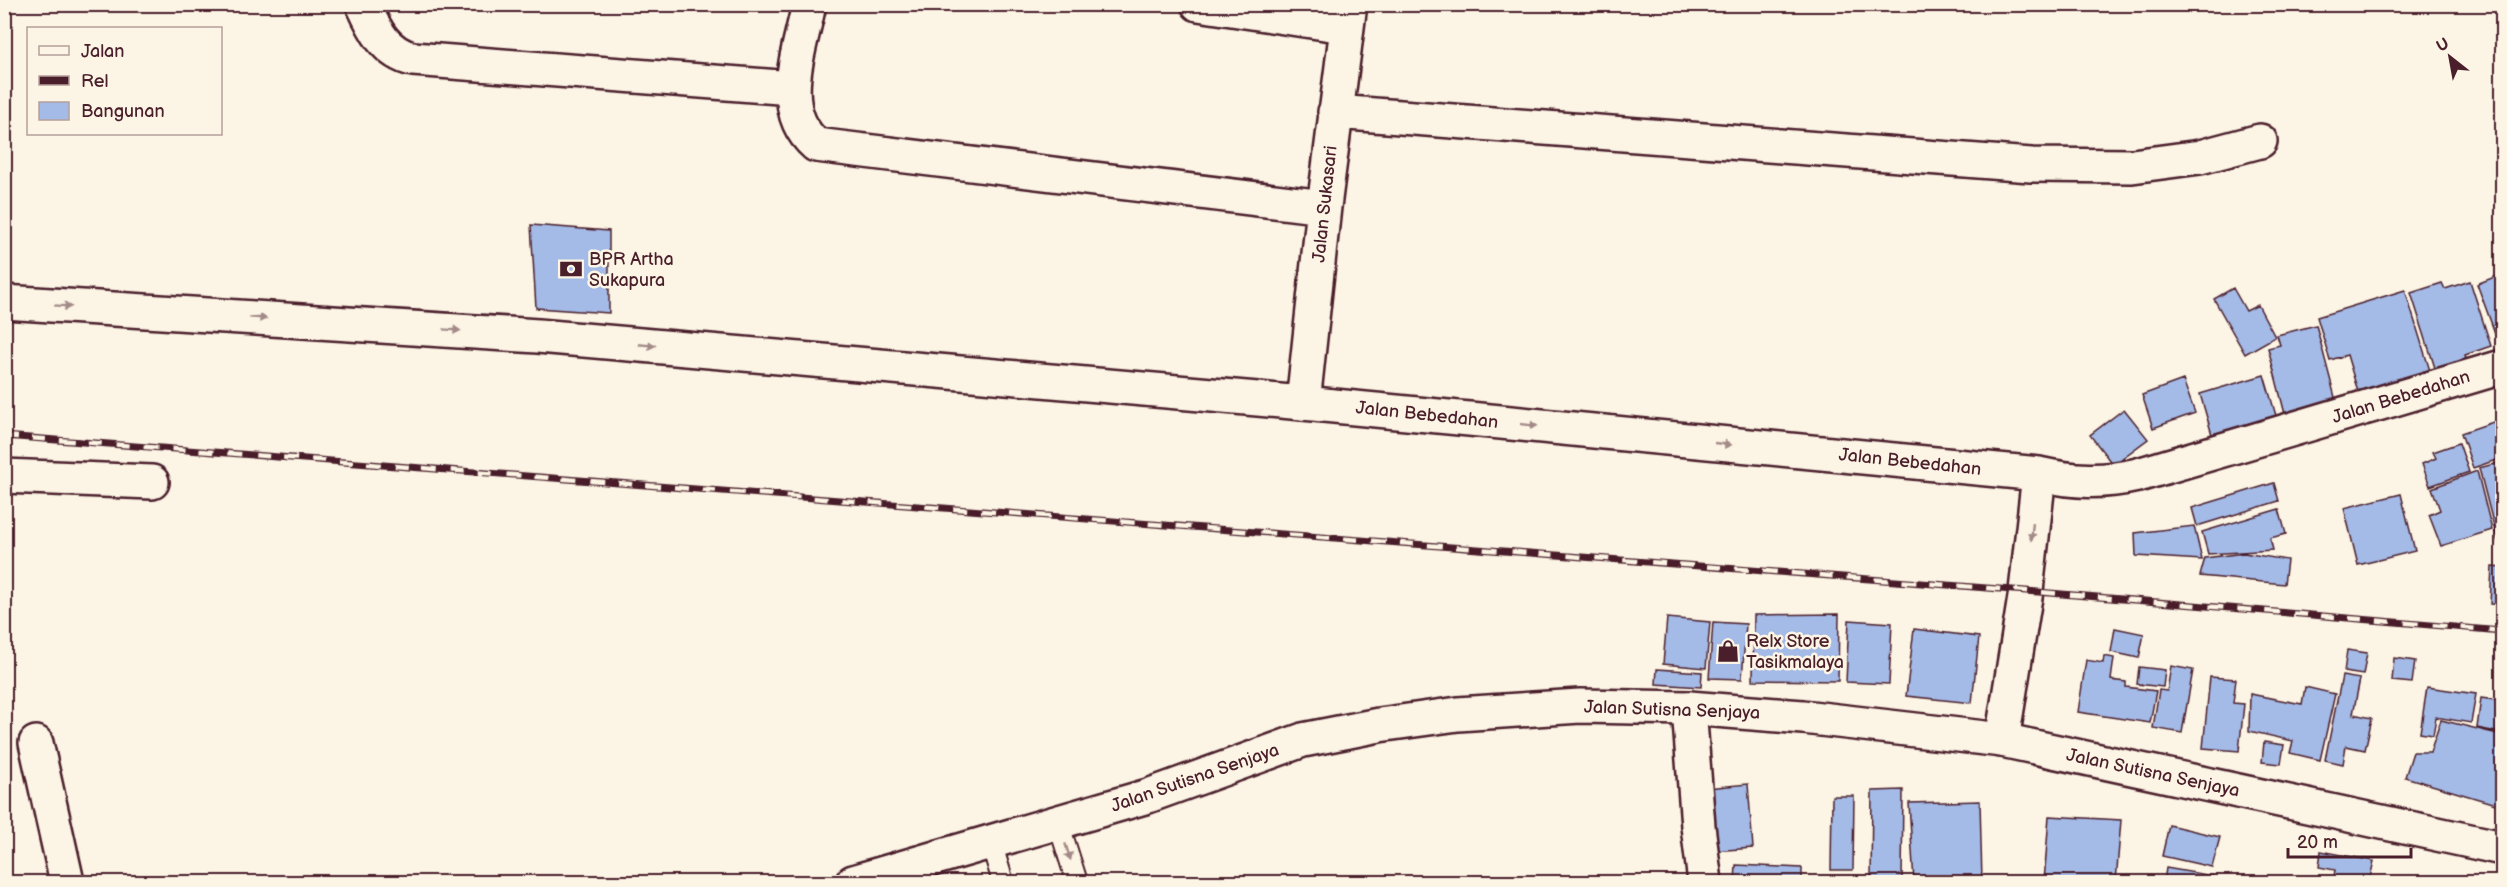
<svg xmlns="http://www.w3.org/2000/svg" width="2507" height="887" font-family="'Balsamiq Sans',sans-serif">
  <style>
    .building { fill: #a4bae7; stroke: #4a1f2b; stroke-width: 1.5 }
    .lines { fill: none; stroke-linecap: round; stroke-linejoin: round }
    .service-casing { stroke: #4a1f2b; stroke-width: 24 }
    .minor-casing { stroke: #4a1f2b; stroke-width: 38 }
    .tertiary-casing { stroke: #4a1f2b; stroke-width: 38 }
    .primary-casing { stroke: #4a1f2b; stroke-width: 38 }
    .service { stroke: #fcf5e5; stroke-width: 20 }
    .minor { stroke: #fcf5e5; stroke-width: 33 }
    .tertiary { stroke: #fcf5e5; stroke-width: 33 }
    .primary { stroke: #fcf5e5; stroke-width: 33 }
    .rail-casing { stroke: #4a1f2b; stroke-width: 7 }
    .rail { stroke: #fcf5e5; stroke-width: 4.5; stroke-dasharray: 14; stroke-linecap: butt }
    .oneway { fill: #a38a88 }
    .labels { text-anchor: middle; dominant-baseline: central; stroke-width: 5; stroke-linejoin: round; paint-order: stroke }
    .street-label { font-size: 18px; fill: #4a1f2b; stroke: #fcf5e5 }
    .poi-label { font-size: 18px; fill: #4a1f2b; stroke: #fcf5e5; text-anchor: start }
  </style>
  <rect width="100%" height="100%" fill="#fcf5e5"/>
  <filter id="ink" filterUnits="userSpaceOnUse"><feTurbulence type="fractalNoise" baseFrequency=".0167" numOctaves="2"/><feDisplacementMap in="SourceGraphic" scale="12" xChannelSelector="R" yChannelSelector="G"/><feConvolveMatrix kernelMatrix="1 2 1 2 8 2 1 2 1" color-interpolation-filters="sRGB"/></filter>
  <g filter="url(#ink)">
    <!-- building -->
    <path class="building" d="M531,225L609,231V313L536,308Z
      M2502,274V342L2499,344L2477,284Z
      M2470,281L2491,346L2465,355L2467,362L2436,371L2411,293L2442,283L2445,289Z
      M2233,288L2246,311L2258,305L2275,337L2245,354L2214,299Z
      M2405,290L2431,374L2359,395L2347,355L2330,360L2317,317Z
      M2316,325L2336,401L2285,414L2268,348L2280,345L2277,335Z
      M2264,375L2277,419L2213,438L2200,394Z
      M2183,380L2195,413L2153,428L2142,395Z
      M2124,409L2148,439L2113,465L2090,435Z
      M2502,419V458L2473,468L2461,433Z
      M2459,443L2469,472L2430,486L2422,464L2436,458L2433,452Z
      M2502,462V558L2479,468Z
      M2477,471L2492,530L2441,546L2429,515L2440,510L2432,488Z
      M2274,483L2279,501L2197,526L2192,508Z
      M2401,494L2415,551L2358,565L2344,508Z
      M2279,509L2286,534L2270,538L2273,550L2208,554L2202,532Z
      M2194,526L2202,560L2136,556L2135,533Z
      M2244,553L2287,560L2284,584L2200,576L2205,558Z
      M2492,567L2502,568V605L2490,604Z
      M1839,614L1838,681L1753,680L1754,615Z
      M1667,618L1710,622L1706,668L1663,664Z
      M1849,620L1892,623L1889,684L1846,682Z
      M1713,622L1746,624L1742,679L1709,678Z
      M2115,628L2144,634L2139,658L2111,652Z
      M1914,629L1979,637L1972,703L1906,696Z
      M2347,650L2367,653L2363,675L2344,672Z
      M2104,656L2114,658L2111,680L2126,682V687L2156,691L2150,723L2078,712L2086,660L2103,663Z
      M2394,658L2415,661L2412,683L2392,681Z
      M2171,666L2193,670L2182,733L2153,728L2159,690L2167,691Z
      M2139,667L2165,670L2163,687L2137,684Z
      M1657,669L1702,672L1701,687L1656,684Z
      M2342,676L2360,679L2353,714L2372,718L2365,750L2346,746L2343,764L2325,760Z
      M2210,677L2236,679L2233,703L2244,704L2239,751L2203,748Z
      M2305,687L2335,694L2320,760L2290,753L2293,741L2249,731L2250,694L2302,704Z
      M2427,687L2476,694L2471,723L2436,717L2433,735L2420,733Z
      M2481,698L2502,701V733L2477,728Z
      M2441,720L2502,735V806L2405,777L2413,752H2430Z
      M2264,742L2284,745L2281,764L2262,762Z
      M1748,784L1753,848L1713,851L1707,788Z
      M1903,790L1902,882H1871L1872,791Z
      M1832,796H1854L1853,870H1831Z
      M1980,801L1982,882H1914L1909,803Z
      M2049,816L2121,820L2116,882H2044Z
      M2169,825L2220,837L2212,867L2162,856Z
      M2321,851L2374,861L2369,882H2333L2335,870L2319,867Z
      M1736,865L1802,868V882H1735Z
      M2166,868L2213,876L2212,882H2164Z"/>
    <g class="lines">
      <!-- service casing -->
      <g class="service-casing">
        <path id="service" d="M1058,822L1077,882
          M991,842L1003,882"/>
      </g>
      <!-- minor casing -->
      <g class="minor-casing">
        <path id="minor" d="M363,4C374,28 385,53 413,59L792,88
          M809,4C800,51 775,109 816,145L1324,207
          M1198,4L1345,26
          M1335,112L2031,165L2132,166L2200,157L2260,141
          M1303,403L1324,207L1350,4
          M4,476L152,482
          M1689,708L1698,826L1705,882
          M36,743L67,882"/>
      </g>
      <!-- tertiary casing -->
      <g class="tertiary-casing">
        <path id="tertiary" d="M4,302L538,336L1303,403L2039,474C2074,482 2103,483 2138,475L2502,367
          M2002,740L2026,591L2039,474"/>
      </g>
      <!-- primary casing -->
      <g class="primary-casing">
        <path id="primary" d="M853,882L1148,796L1303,740L1379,725L1458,714L1580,706L1689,708L1803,717L2002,740L2502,848"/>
      </g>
      <!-- service -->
      <use href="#service" class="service"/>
      <!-- minor -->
      <use href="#minor" class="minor"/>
      <!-- tertiary -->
      <use href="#tertiary" class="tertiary"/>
      <!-- primary -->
      <use href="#primary" class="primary"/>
      <!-- rail casing -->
      <g class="rail-casing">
        <path id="rail" d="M4,436L2026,591L2502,631"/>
      </g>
      <!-- rail -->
      <use href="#rail" class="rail"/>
    </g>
    <!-- one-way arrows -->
    <defs><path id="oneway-solid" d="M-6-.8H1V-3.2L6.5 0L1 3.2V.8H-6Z" transform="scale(1.5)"/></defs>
    <g class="oneway">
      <use href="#oneway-solid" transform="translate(63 306) rotate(4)"/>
      <use href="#oneway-solid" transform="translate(258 318) rotate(4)"/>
      <use href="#oneway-solid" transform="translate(452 330) rotate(4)"/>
      <use href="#oneway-solid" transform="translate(647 345) rotate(5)"/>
      <use href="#oneway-solid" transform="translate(1529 425) rotate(6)"/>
      <use href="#oneway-solid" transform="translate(1723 444) rotate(6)"/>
      <use href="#oneway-solid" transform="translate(2032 532) rotate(96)"/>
      <use href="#oneway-solid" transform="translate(1068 852) rotate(72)"/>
    </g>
  </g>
  <!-- icons -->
  <defs>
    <g id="bank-bare" transform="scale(1.8)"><path d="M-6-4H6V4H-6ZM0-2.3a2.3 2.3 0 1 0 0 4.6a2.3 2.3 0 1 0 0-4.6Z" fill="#4a1f2b" stroke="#fcf5e5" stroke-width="2.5" paint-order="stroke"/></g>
    <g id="shop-bare" transform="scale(1.8)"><path d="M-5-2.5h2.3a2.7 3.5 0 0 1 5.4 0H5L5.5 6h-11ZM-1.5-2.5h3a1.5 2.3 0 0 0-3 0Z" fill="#4a1f2b" stroke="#fcf5e5" stroke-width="2.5" paint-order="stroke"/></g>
  </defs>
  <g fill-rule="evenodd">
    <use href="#bank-bare" x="571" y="269"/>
    <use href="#shop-bare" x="1728" y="651"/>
  </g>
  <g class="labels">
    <!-- street labels -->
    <g class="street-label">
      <text transform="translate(1325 204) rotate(-84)">Jalan Sukasari</text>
      <text transform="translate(2401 397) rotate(-17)">Jalan Bebedahan</text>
      <text transform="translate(1427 415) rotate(6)">Jalan Bebedahan</text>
      <text transform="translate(1910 462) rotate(6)">Jalan Bebedahan</text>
      <text transform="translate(1672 710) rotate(2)">Jalan Sutisna Senjaya</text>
      <text transform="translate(2153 773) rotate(12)">Jalan Sutisna Senjaya</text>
      <text transform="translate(1195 778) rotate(-19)">Jalan Sutisna Senjaya</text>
    </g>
    <!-- poi labels -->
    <g class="poi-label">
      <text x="589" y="259">BPR Artha<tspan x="589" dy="21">Sukapura</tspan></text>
      <text x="1746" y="641">Relx Store<tspan x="1746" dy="21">Tasikmalaya</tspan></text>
    </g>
  </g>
  <!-- margin -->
  <rect width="2507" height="887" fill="none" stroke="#fcf5e5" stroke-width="24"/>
  <rect x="12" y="12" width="2483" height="863" fill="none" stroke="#4a1f2b" stroke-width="2" filter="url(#ink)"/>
  <!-- legend -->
  <rect x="27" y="27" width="195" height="108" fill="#fcf5e5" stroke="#b59f9b" stroke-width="1.5"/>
  <rect x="39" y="46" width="30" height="9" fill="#fcf5e5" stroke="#b59f9b" stroke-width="1.5"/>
  <text x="81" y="57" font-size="18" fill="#4a1f2b">Jalan</text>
  <rect x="39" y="76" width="30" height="9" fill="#4a1f2b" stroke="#b59f9b" stroke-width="1.5"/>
  <text x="81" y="87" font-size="18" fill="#4a1f2b">Rel</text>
  <rect x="39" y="102" width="30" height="18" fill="#a4bae7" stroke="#b59f9b" stroke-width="1.5"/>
  <text x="81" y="117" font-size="18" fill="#4a1f2b">Bangunan</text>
  <!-- north arrow -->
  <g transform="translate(2450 57) rotate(329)" stroke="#fcf5e5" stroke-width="4.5" paint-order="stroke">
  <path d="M0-4.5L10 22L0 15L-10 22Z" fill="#4a1f2b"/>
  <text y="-9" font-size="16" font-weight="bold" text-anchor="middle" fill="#4a1f2b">U</text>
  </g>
  <!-- scale -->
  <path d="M2288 848v9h123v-9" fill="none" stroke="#4a1f2b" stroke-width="3"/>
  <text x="2297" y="848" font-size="18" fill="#4a1f2b" stroke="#fcf5e5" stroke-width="4.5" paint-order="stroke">20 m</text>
</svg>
